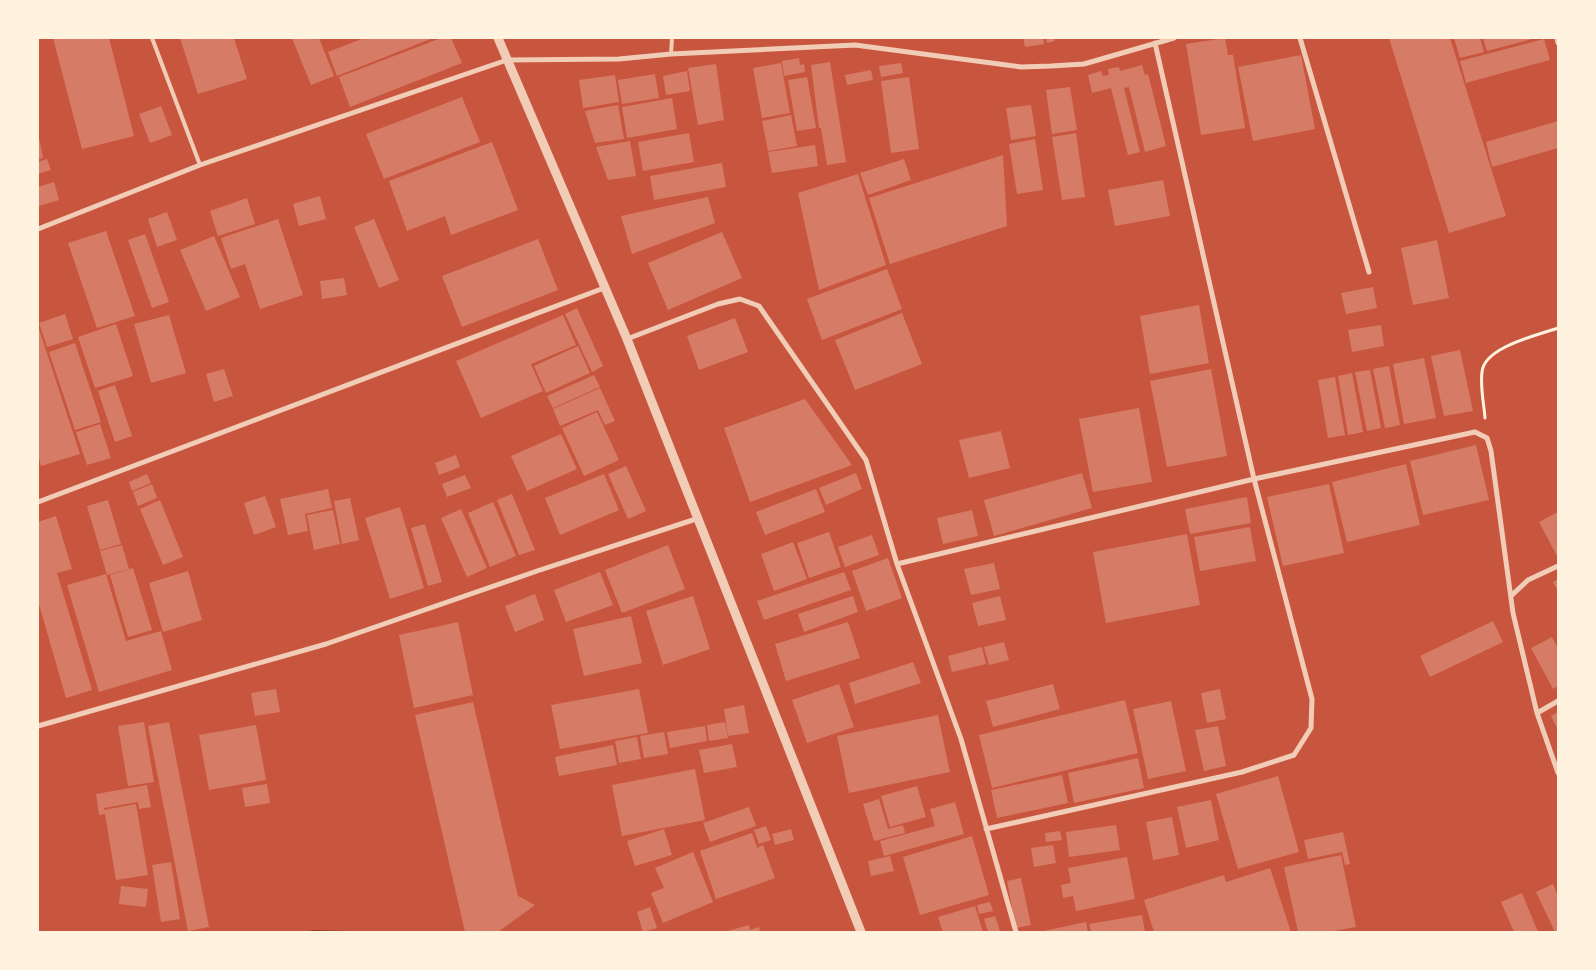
<svg xmlns="http://www.w3.org/2000/svg" width="1596" height="970" font-family="Manrope,sans-serif">
  <style>
    .water { fill: #8f3625 }
    .building { fill: #d67c66 }
    .lines { fill: none; stroke-linecap: round; stroke-linejoin: round }
    .path { stroke: #fff3e0; stroke-width: 3 }
    .service { stroke: #f1ccb7; stroke-width: 4 }
    .minor { stroke: #f1ccb7; stroke-width: 5 }
    .tertiary { stroke: #f1ccb7; stroke-width: 9 }
  </style>
  <rect width="100%" height="100%" fill="#c8553d"/>
  <!-- water -->
  <path class="water" d="M314,930L378,932H304Z"/>
  <!-- building -->
  <path class="building" d="M53,38H109L134,136L82,149Z
    M180,38H234L247,79L198,94Z
    M292,38H319L334,76L311,85Z
    M364,38H433L337,76L328,52Z
    M441,38H451L462,63L350,107L339,77Z
    M1023,38H1043L1044,44L1025,47Z
    M1046,38H1054L1055,41L1047,43Z
    M1225,38L1228,55H1233L1245,128L1201,135L1186,44Z
    M1389,38H1450L1506,216L1449,233Z
    M1454,38H1480L1484,52L1460,58Z
    M1483,38H1536L1487,51Z
    M1544,39L1550,60L1466,83L1460,61Z
    M1301,55L1315,129L1253,141L1238,67Z
    M799,58L800,65L804,64L805,72L784,76L782,61Z
    M830,62L846,162L827,165L821,128H819L811,65Z
    M781,63L790,113L762,118L753,68Z
    M901,63L903,73L881,77L879,66Z
    M716,64L724,120L698,125L688,68Z
    M1142,65L1145,75L1148,74L1166,146L1145,152L1129,87L1124,88L1140,152L1128,155L1111,88L1092,93L1088,75L1101,71L1103,76L1109,75L1108,69L1119,67L1120,71Z
    M871,70L873,80L847,85L845,75Z
    M687,71L690,91L666,95L663,76Z
    M655,74L659,98L622,104L618,80Z
    M615,75L619,102L583,108L579,80Z
    M807,77L816,128L797,131L788,80Z
    M909,77L919,149L891,153L881,81Z
    M1070,87L1077,130L1052,134L1046,90Z
    M462,97L480,142L384,179L366,134Z
    M672,98L677,129L627,138L622,107Z
    M618,105L624,139L595,143L585,111Z
    M1031,105L1036,136L1011,140L1006,108Z
    M161,106L172,135L150,143L139,114Z
    M791,115L797,146L768,151L762,121Z
    M1558,121V148L1492,167L1486,142Z
    M689,133L694,162L643,171L638,142Z
    M1076,133L1085,197L1062,200L1052,137Z
    M39,138L43,158L38,159V139Z
    M1035,139L1043,190L1017,194L1009,144Z
    M630,141L636,176L608,180L596,147Z
    M492,142L518,210L451,235L445,216L407,231L389,181Z
    M815,145L818,166L772,173L768,152Z
    M1003,155L1007,226L890,264L869,198Z
    M47,159L51,170L38,174V162Z
    M904,159L911,180L868,195L860,173Z
    M722,163L726,187L654,200L650,176Z
    M858,174L886,265L819,290L798,193Z
    M1163,180L1170,216L1115,226L1108,190Z
    M54,182L59,200L39,206L38,187Z
    M320,196L326,219L299,226L293,204Z
    M708,197L715,223L632,254L621,216Z
    M247,198L255,224L218,236L210,211Z
    M167,212L177,240L157,247L148,219Z
    M278,219L303,295L260,309L245,264L231,269L221,238Z
    M374,219L399,280L379,288L354,227Z
    M106,231L135,316L97,328L68,243Z
    M722,232L742,278L668,310L648,263Z
    M145,234L169,302L152,308L128,240Z
    M214,236L240,297L206,311L180,250Z
    M538,239L558,290L462,327L442,276Z
    M1437,240L1449,298L1413,305L1401,248Z
    M887,269L902,309L822,340L807,299Z
    M344,278L347,295L322,299L320,281Z
    M1373,287L1377,308L1346,314L1341,293Z
    M1199,305L1209,363L1150,374L1140,316Z
    M577,308L603,366L592,372L565,314Z
    M902,313L922,364L855,390L835,340Z
    M65,314L73,339L47,347L39,323Z
    M169,315L186,373L151,383L134,324Z
    M563,315L576,345L531,364L543,391L481,418L456,361Z
    M735,318L748,352L699,370L687,336Z
    M116,324L133,376L95,388L78,337Z
    M1381,325L1384,346L1352,352L1348,330Z
    M38,326L80,454L41,466L38,455Z
    M75,343L101,422L75,430L49,352Z
    M578,346L590,373L546,393L534,366Z
    M1460,350L1473,411L1444,416L1431,356Z
    M1424,358L1436,418L1404,424L1393,364Z
    M1389,366L1400,425L1385,428L1373,369Z
    M224,369L233,396L214,402L206,374Z
    M1211,369L1227,456L1167,467L1150,381Z
    M1370,370L1381,428L1367,431L1355,372Z
    M1352,373L1363,432L1348,435L1338,376Z
    M594,375L600,387L553,408L547,396Z
    M1335,377L1345,435L1328,438L1318,380Z
    M115,385L132,436L115,442L98,391Z
    M600,388L615,421L605,425L598,410L560,426L553,409Z
    M805,399L852,465L750,502L724,428Z
    M1139,408L1152,482L1093,492L1079,419Z
    M597,412L619,460L584,476L562,428Z
    M100,424L111,458L87,465L76,432Z
    M1001,431L1010,468L969,478L959,440Z
    M561,434L577,469L527,491L511,456Z
    M1476,445L1489,500L1423,515L1410,461Z
    M456,455L460,467L439,475L435,463Z
    M1406,464L1420,525L1347,542L1332,482Z
    M626,466L646,511L628,519L608,474Z
    M856,473L862,489L826,505L819,488Z
    M1082,473L1092,508L994,536L984,500Z
    M147,474L151,483L132,491L129,482Z
    M604,474L619,510L560,535L545,498Z
    M465,475L471,488L447,497L442,484Z
    M152,484L157,498L138,506L133,492Z
    M1329,484L1344,553L1283,566L1267,497Z
    M328,489L332,508L305,514L308,531L288,535L280,499Z
    M816,489L825,512L765,535L756,512Z
    M512,494L535,550L519,555L497,500Z
    M265,496L276,527L254,535L244,503Z
    M1247,497L1251,523L1190,534L1185,509Z
    M350,498L359,540L342,544L334,501Z
    M108,500L121,544L100,550L87,506Z
    M160,500L183,557L163,565L140,509Z
    M493,502L516,556L490,567L468,513Z
    M400,507L424,588L390,599L365,518Z
    M461,509L487,568L467,577L441,518Z
    M333,510L340,544L314,550L307,515Z
    M972,510L978,536L943,544L937,518Z
    M1558,512V555L1557,556L1539,522Z
    M56,516L72,569L57,573L92,690L66,698L38,601V522Z
    M425,524L442,582L428,586L411,528Z
    M1250,527L1256,561L1200,571L1194,537Z
    M829,532L841,567L809,578L797,543Z
    M1187,534L1200,605L1106,623L1093,552Z
    M872,535L879,555L845,567L838,547Z
    M793,542L807,579L774,591L761,554Z
    M122,545L129,569L107,575L100,551Z
    M668,545L685,589L622,613L605,570Z
    M888,558L902,598L866,611L852,571Z
    M994,563L1000,589L971,595L964,569Z
    M133,568L152,630L128,637L110,575Z
    M188,571L202,620L163,632L149,583Z
    M600,572L613,605L566,622L554,590Z
    M844,572L851,590L764,620L757,601Z
    M106,574L126,641L161,631L172,670L99,692L67,585Z
    M1558,579V591L1553,582Z
    M535,594L544,620L515,632L505,606Z
    M693,596L710,649L663,665L646,611Z
    M853,596L858,612L804,632L798,614Z
    M1000,596L1006,620L978,626L972,603Z
    M631,616L642,663L584,676L573,629Z
    M1493,621L1503,642L1430,677L1420,656Z
    M458,622L473,695L414,708L399,635Z
    M848,622L860,658L786,681L775,644Z
    M1552,637L1558,649V686L1553,689L1531,648Z
    M1004,642L1009,660L989,665L984,647Z
    M982,647L986,664L952,672L948,656Z
    M913,662L921,683L855,704L849,683Z
    M839,684L854,727L807,743L792,700Z
    M1053,684L1060,709L993,727L986,701Z
    M276,689L280,712L255,716L251,693Z
    M639,689L648,733L560,749L551,705Z
    M1220,689L1226,719L1207,723L1201,693Z
    M1125,700L1138,753L992,788L979,735Z
    M1171,701L1186,771L1148,779L1133,709Z
    M473,702L518,896L535,905L498,932H465L415,715Z
    M744,705L749,733L728,736L724,709Z
    M1558,712V730L1551,716Z
    M938,715L950,772L849,793L837,736Z
    M144,722L154,782L128,786L118,726Z
    M169,722L209,927L188,931L148,726Z
    M725,722L728,738L709,741L707,725Z
    M256,725L266,780L209,790L199,735Z
    M705,726L707,741L670,748L667,732Z
    M1218,726L1226,766L1204,771L1195,730Z
    M664,732L668,754L644,758L640,736Z
    M637,737L641,759L619,763L615,741Z
    M732,744L737,767L704,773L699,750Z
    M613,745L617,765L559,776L555,757Z
    M1138,758L1144,788L1074,803L1068,773Z
    M695,769L705,820L622,836L612,785Z
    M1062,775L1068,803L997,818L991,790Z
    M1278,776L1299,852L1238,869L1216,794Z
    M267,784L270,803L245,807L242,788Z
    M147,785L151,807L139,809L138,802L104,808V810L136,804L148,875L116,880L105,814L99,815L96,794Z
    M917,786L926,817L890,827L881,796Z
    M879,799L888,829L903,825L905,833L874,841L863,804Z
    M1211,800L1219,840L1186,848L1177,807Z
    M955,802L964,834L884,856L880,841L935,826L930,809Z
    M749,807L756,826L710,842L703,823Z
    M1172,817L1179,855L1153,860L1146,822Z
    M1116,825L1120,850L1069,857L1066,832Z
    M766,826L771,840L759,844L754,830Z
    M664,829L672,855L635,866L627,841Z
    M791,829L794,840L775,845L772,834Z
    M1060,831L1062,840L1046,842L1045,833Z
    M1343,832L1350,864L1345,865L1342,852L1308,859L1304,840Z
    M752,833L757,848L763,845L775,878L716,899L700,851Z
    M972,836L989,895L920,915L903,857Z
    M1053,845L1056,863L1034,867L1031,848Z
    M693,852L713,902L663,923L651,893L664,888L655,868Z
    M1341,855L1356,927L1328,932H1298L1284,867Z
    M890,856L894,871L871,876L868,861Z
    M1127,857L1135,899L1076,911L1073,896L1063,898L1061,885L1071,883L1068,868Z
    M171,862L180,919L161,922L152,865Z
    M1270,868L1291,932H1154L1144,900L1224,875L1226,882Z
    M1021,878L1031,925L1016,928L1007,881Z
    M1553,884L1558,896V932H1555L1536,892Z
    M121,886L148,889L146,907L119,904Z
    M1522,893L1538,932H1514L1501,902Z
    M990,902L993,911L979,914L977,905Z
    M975,906L983,932H943L938,917Z
    M650,907L657,928L643,932L637,912Z
    M1142,915L1145,932H1091L1089,924Z
    M995,916L1000,931L988,932L984,919Z
    M1086,922L1088,932H1039Z
    M749,925L750,930L759,927L760,932H724Z"/>
  <g class="lines">
    <!-- path -->
    <path class="path" d="M1485,418C1484,404 1480,387 1482,372C1484,347 1538,335 1558,328"/>
    <!-- service -->
    <path class="service" d="M152,38L200,165
      M671,54L672,38"/>
    <!-- minor -->
    <path class="minor" d="M1300,38L1369,272
      M1557,38L1558,43
      M38,229L200,165L507,60L619,59L671,54L855,45L1021,67L1051,66L1084,64L1174,38
      M627,339L718,304L740,299L759,306L866,460L897,564L961,739L1016,932
      M38,502L604,288
      M897,564L1254,479L1475,432L1487,438L1491,451L1513,613L1537,713L1558,773
      M1511,596L1528,580L1558,566
      M1537,713L1558,701
      M38,726L326,644L537,571L699,518
      M986,829L1242,772L1294,755L1311,728L1312,699L1254,479L1155,43"/>
    <!-- tertiary -->
    <path class="tertiary" d="M498,38L627,339L861,932"/>
  </g>
  <!-- border -->
  <rect width="1596" height="970" fill="none" stroke="#fff3e0" stroke-width="78"/>
</svg>
